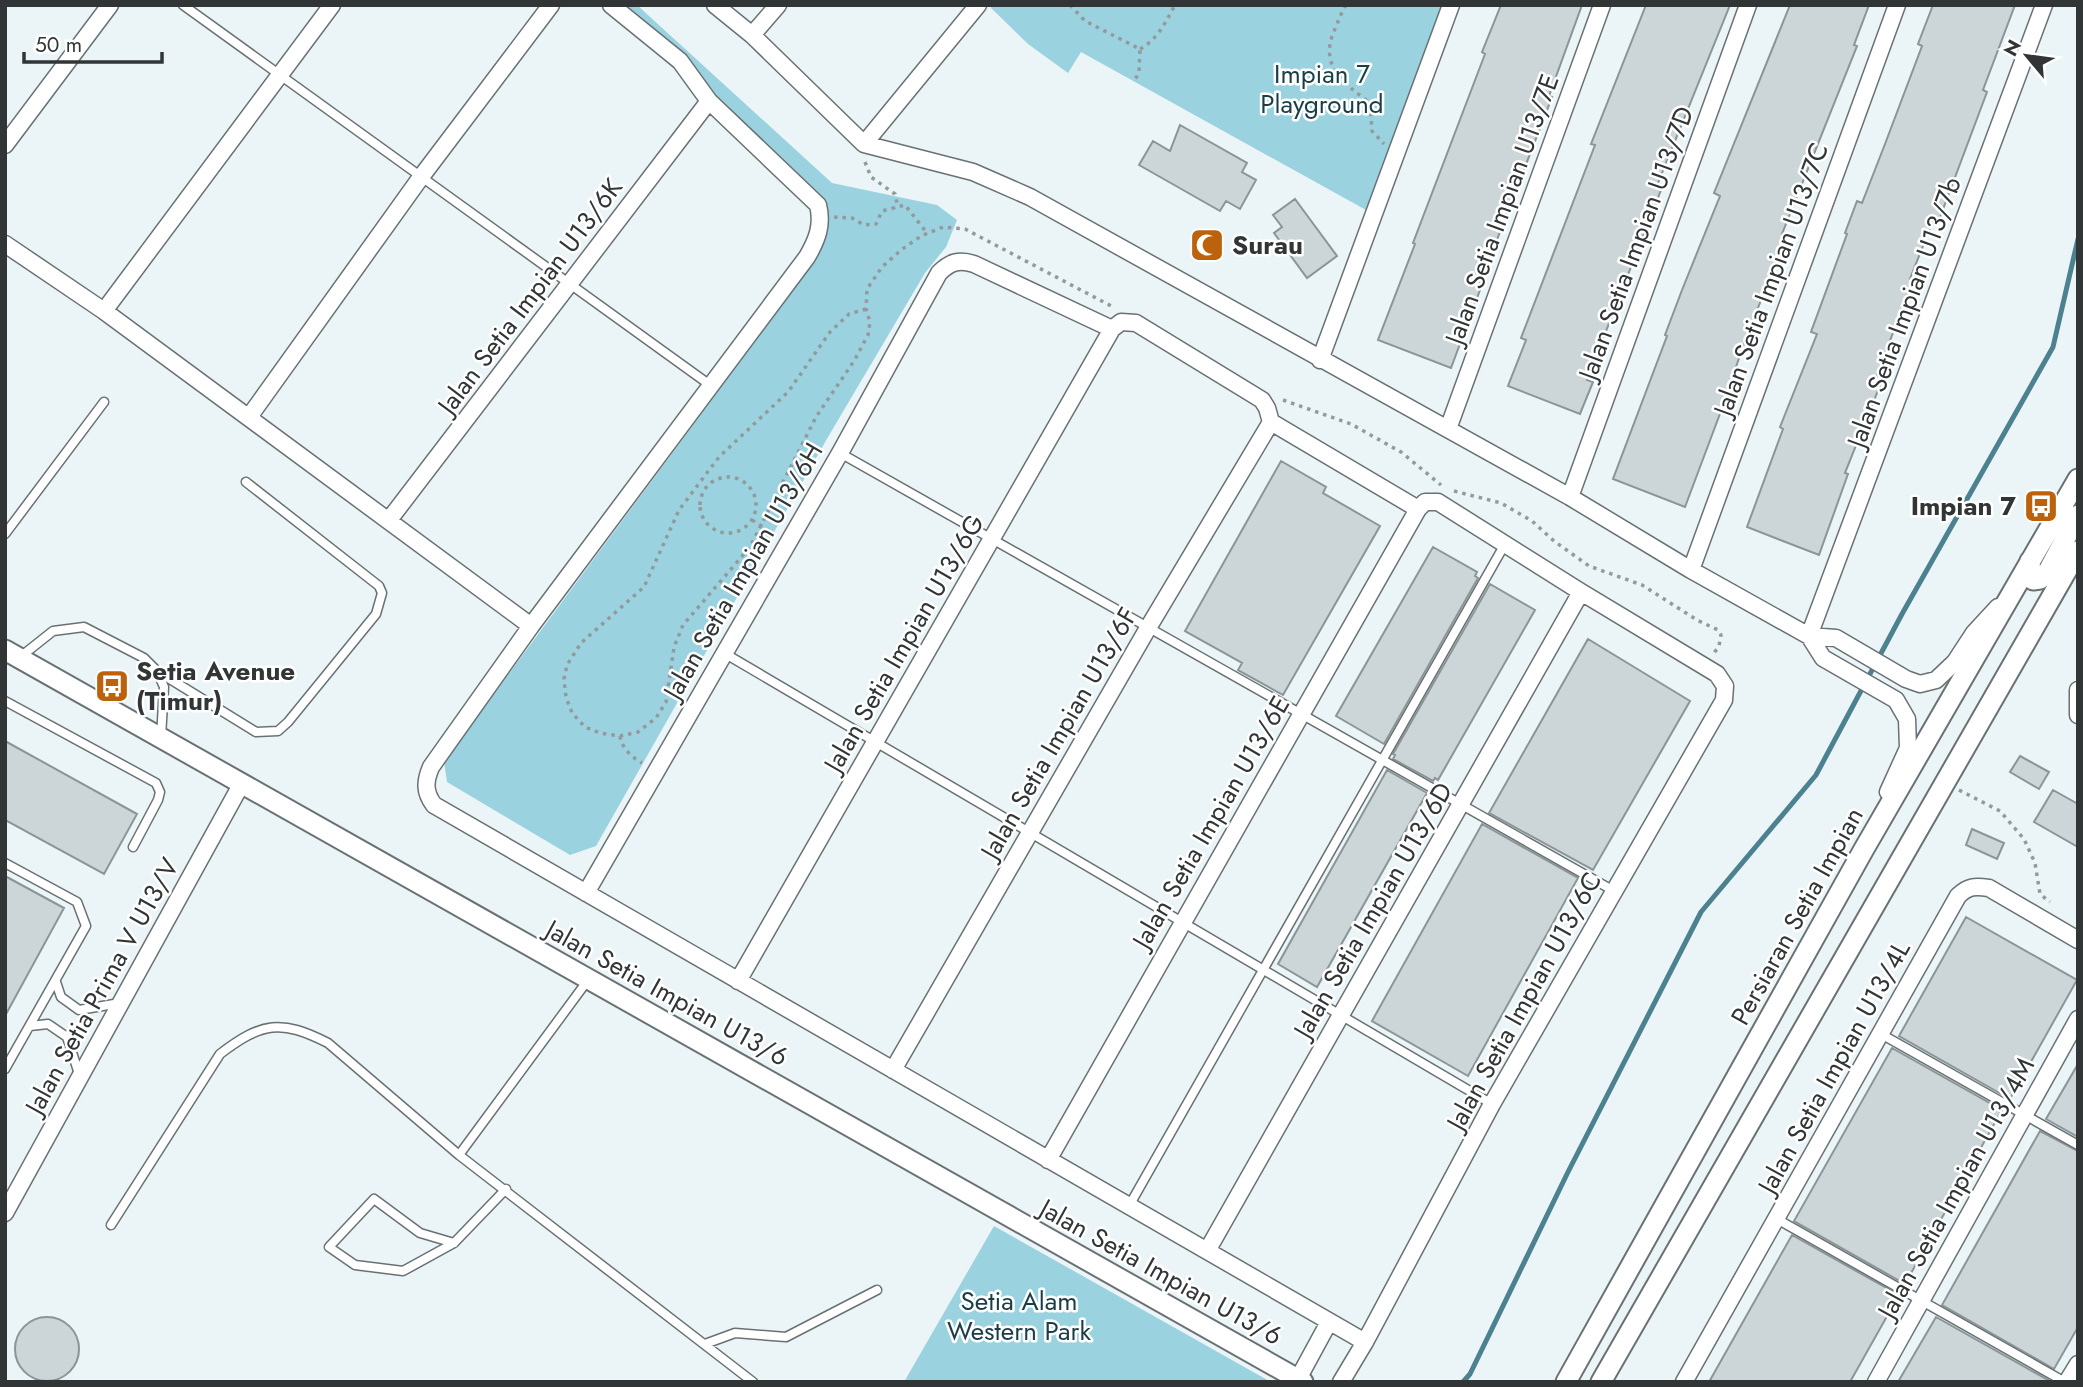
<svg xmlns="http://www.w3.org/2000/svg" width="2083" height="1387" font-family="Jost,sans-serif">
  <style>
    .green { fill: #9bd2e0 }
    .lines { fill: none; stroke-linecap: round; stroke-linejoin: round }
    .stream { stroke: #4c818f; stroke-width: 5 }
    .building { fill: #ccd5d7; stroke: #8b9496; stroke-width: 2 }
    .service-casing { stroke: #697174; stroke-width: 11 }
    .minor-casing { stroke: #697174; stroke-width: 19 }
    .tertiary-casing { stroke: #697174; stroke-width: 23 }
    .path { stroke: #939a9b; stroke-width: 3.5; stroke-dasharray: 3.5 5; stroke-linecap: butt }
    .service { stroke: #fff; stroke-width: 8 }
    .minor { stroke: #fff; stroke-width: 16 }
    .tertiary { stroke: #fff; stroke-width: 19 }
    .labels { text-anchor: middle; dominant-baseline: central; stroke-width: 5; stroke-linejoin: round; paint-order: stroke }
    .park-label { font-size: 26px; fill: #1a3e47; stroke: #fff }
    .street-label { font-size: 26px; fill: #313535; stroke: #fff }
    .poi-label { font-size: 26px; font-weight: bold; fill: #313535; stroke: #fff; text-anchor: start }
  </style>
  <rect width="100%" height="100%" fill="#ebf4f7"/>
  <!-- green -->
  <path class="green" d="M605,5H637L832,183L937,205L957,220L946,247L925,273L828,437L596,846L570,855L447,782L444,761L817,258L819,219L687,81Z
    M992,5H1443L1366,210L1081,52L1068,73L1028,44L991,8Z
    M994,1226L1271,1382H904Z"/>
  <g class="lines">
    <!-- stream -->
    <path class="stream" d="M1463,1382L1470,1374L1568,1172L1701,912L1816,775L1902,614L2053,347L2078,239"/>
  </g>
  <!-- building -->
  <path class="building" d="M1501,5H1582L1549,96L1552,97L1478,289L1480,290L1451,368L1378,340L1415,244L1413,243L1485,54L1482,52Z
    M1646,5H1730L1656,188L1661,190L1587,380L1593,382L1580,414L1508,386L1526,340L1521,338L1595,145L1591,144Z
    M1790,5H1869L1854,45L1857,46L1782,234L1787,236L1749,330L1732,378L1733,379L1685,507L1613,479L1667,336L1665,335L1682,290L1720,196L1714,193Z
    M1933,5H2015L1983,90L1987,92L1939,220L1934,218L1910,279L1913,280L1877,375L1883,378L1845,473L1848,474L1819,555L1747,527L1783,429L1780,427L1817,334L1811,332L1847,234L1845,233L1857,201L1862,203L1885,144L1922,46L1918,44Z
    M1180,125L1247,163L1242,172L1256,180L1240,209L1226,201L1220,211L1139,165L1153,141L1170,151Z
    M1295,199L1337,256L1307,278L1274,233L1282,227L1273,215Z
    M1281,461L1326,487L1323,493L1380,526L1283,695L1238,670L1242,663L1185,631Z
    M1433,547L1477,572L1475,576L1478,578L1384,744L1336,716Z
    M1490,584L1535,610L1438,780L1435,778L1433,781L1393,759L1395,755L1393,754Z
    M1588,639L1690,701L1593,870L1489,813Z
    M5,741L137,814L104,874L5,820Z
    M2020,756L2049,772L2039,789L2010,772Z
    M1387,770L1427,793L1317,987L1278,964Z
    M2053,790L2078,804V847L2034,822Z
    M1482,824L1578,878L1468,1076L1372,1021Z
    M1972,829L2004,843L1997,859L1966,845Z
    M5,876L64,908L5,1016Z
    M1966,917L2077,980L2010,1099L1899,1036Z
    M1892,1048L2002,1110L1905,1284L1794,1221Z
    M2078,1064V1137L2046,1119Z
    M2040,1131L2078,1151V1327L2054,1369L1942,1305Z
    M1792,1235L1899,1295L1850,1382H1709Z
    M1936,1317L2048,1380L2047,1382H1898Z
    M15 1349a32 32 0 1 1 64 0a32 32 0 1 1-64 0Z"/>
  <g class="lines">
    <!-- service casing -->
    <g class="service-casing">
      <path id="service" d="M183,5L710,385
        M840,453L1614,891
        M5,534L104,402
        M724,653L1492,1104
        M19,658L53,631L84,627L144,658L157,671L164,687L161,737
        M157,671L256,732L278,731L288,722L376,614L382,593L379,586L246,482
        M5,701L156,783L160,792L158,800L133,847
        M5,863L77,902L86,926L5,1069
        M56,982L61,997L79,1010L120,1003
        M30,1026L48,1024L67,1037L79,1074
        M1881,1034L2078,1145
        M459,1155L588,980
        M1129,1206L1505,544
        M1777,1219L2065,1382
        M111,1225L220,1054C262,1022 281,1019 328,1043L459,1155L753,1382
        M454,1243L420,1233L374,1199L329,1247L355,1265L403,1271L454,1243L506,1189
        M705,1344L735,1333L786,1337L877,1290"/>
    </g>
    <!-- minor casing -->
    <g class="minor-casing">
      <path id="minor" d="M611,5L680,61L709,101L818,205C823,225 817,240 807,257L531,626L431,767C425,781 424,792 434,805L1365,1342
        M715,5L752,35L864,144L973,172L1030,197L1570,497L1691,570L1809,636L1836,638L1906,679L1920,684L1936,680L1955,662L1974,633L1998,607
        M752,35L778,5
        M864,144L978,5
        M5,145L110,5
        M5,244L104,311L531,626
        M104,311L332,5
        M1320,360L1451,5
        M249,417L421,177L551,5
        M1448,429L1602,5
        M1570,497L1748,5
        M389,520L709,101
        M1691,570L1897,5
        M1809,636L2044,5
        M1809,636L1823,658L1896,700L1907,719L1908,748L1888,792
        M2078,690V715
        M586,893L840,453L939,273C950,262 959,259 974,264L1112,329L1121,322L1136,323L1262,400L1267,408L1271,422L1418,509L1425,502H1438L1581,592L1717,674L1725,686L1724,700L1492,1104L1365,1342L1341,1382
        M738,981L1112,329
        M893,1070L1148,628L1271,422
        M1048,1160L1418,509
        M5,1213L242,783
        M1207,1251L1581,592
        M1298,1379L1329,1322
        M1684,1382L1958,896C1968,886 1975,886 1989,888L2078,940
        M1876,1382L2078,1019
        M2067,1382L2078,1364"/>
    </g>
    <!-- tertiary casing -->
    <g class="tertiary-casing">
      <path id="tertiary" d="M2030,561L2031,574L2033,580L2040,579L2047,573L2078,515
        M5,650L1303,1382
        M1566,1382L1864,849L2078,479
        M1601,1382L2078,551"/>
    </g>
    <!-- path -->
    <path class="path" d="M1070,5L1085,21L1140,49L1139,72L1134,82
      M1346,5C1341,13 1338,22 1334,31C1319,67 1344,83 1370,103L1372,131L1384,144
      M1140,49C1158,39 1165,23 1175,5
      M865,162L871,177L895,194L897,203L894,208
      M834,217L852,218L864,225L876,224L882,211L905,205L927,233
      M866,309L849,314L830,332L788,392L719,457L679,510L644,587L581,643L567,665L564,679L566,697L572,713L585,727L600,733L620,736L638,732L656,718L666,702L674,647L683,625L750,547L816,417L854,361L868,335L870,322L866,309L867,289L882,267L901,250L921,236L943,227L965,229L1115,308
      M1283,400L1351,424L1401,452L1441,485
      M700 505a28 28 0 1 1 56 0a28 28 0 1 1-56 0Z
      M1454,491L1501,503L1532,521L1554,541L1589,566L1642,585L1697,620L1718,630L1721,635L1719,646L1714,653
      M752,520L774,534
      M620,736C622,748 631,757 642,763
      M1959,790L2000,811L2024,839L2035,863L2040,894L2050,902"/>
    <!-- service -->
    <use href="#service" class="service"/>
    <!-- minor -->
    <use href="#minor" class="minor"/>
    <!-- tertiary -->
    <use href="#tertiary" class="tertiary"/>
  </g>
  <!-- icons -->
  <defs>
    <g id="mosque-square" transform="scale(1.75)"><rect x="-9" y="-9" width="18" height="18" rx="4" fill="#bd620c" stroke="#fff"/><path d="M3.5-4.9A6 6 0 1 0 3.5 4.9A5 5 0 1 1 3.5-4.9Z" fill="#fff"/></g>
    <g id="bus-square" transform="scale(1.75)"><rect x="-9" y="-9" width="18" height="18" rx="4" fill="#bd620c" stroke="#fff"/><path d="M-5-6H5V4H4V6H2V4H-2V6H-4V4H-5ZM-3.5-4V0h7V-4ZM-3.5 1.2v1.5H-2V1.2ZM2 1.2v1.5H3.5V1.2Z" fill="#fff"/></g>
  </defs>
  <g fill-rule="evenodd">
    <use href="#mosque-square" x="1207" y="245"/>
    <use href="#bus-square" x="2041" y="506"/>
    <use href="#bus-square" x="112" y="686"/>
  </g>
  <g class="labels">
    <!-- park labels -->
    <g class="park-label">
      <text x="1322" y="74">Impian 7<tspan x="1322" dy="30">Playground</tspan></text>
      <text x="1019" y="1301">Setia Alam<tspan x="1019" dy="30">Western Park</tspan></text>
    </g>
    <!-- street labels -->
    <g class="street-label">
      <text transform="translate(1502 209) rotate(-70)">Jalan Setia Impian U13/7E</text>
      <text transform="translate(1636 243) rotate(-70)">Jalan Setia Impian U13/7D</text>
      <text transform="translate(1771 279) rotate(-70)">Jalan Setia Impian U13/7C</text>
      <text transform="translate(530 296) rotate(-53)">Jalan Setia Impian U13/6K</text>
      <text transform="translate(1904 312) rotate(-70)">Jalan Setia Impian U13/7b</text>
      <text transform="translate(743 571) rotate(-60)">Jalan Setia Impian U13/6H</text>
      <text transform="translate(904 643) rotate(-60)">Jalan Setia Impian U13/6G</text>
      <text transform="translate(1059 733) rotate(-60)">Jalan Setia Impian U13/6F</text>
      <text transform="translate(1211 822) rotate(-60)">Jalan Setia Impian U13/6E</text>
      <text transform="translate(1373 910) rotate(-60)">Jalan Setia Impian U13/6D</text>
      <text transform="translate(1797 916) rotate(-61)">Persiaran Setia Impian</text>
      <text transform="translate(102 986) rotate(-61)">Jalan Setia Prima V U13/V</text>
      <text transform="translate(667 993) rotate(29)">Jalan Setia Impian U13/6</text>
      <text transform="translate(1524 1001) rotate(-61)">Jalan Setia Impian U13/6C</text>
      <text transform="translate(1834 1067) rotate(-61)">Jalan Setia Impian U13/4L</text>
      <text transform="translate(1956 1188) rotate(-61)">Jalan Setia Impian U13/4M</text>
      <text transform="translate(1161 1272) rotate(29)">Jalan Setia Impian U13/6</text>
    </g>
    <!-- poi labels -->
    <g class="poi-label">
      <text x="1232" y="245">Surau</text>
      <text x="2016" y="506" text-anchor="end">Impian 7</text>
      <text x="136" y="671">Setia Avenue<tspan x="136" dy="30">(Timur)</tspan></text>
    </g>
  </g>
  <!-- border -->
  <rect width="2083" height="1387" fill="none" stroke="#313535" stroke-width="14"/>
  <!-- north arrow -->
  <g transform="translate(2027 56) rotate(299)" stroke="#ffffff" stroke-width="5" paint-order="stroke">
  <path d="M0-5L12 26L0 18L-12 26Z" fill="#313535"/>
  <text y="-10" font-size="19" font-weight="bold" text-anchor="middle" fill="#313535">N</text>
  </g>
  <!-- scale -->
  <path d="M24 52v10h138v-10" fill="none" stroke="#313535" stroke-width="3.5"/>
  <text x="35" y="52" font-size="21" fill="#313535" stroke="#ffffff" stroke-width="5" paint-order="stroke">50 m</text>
</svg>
